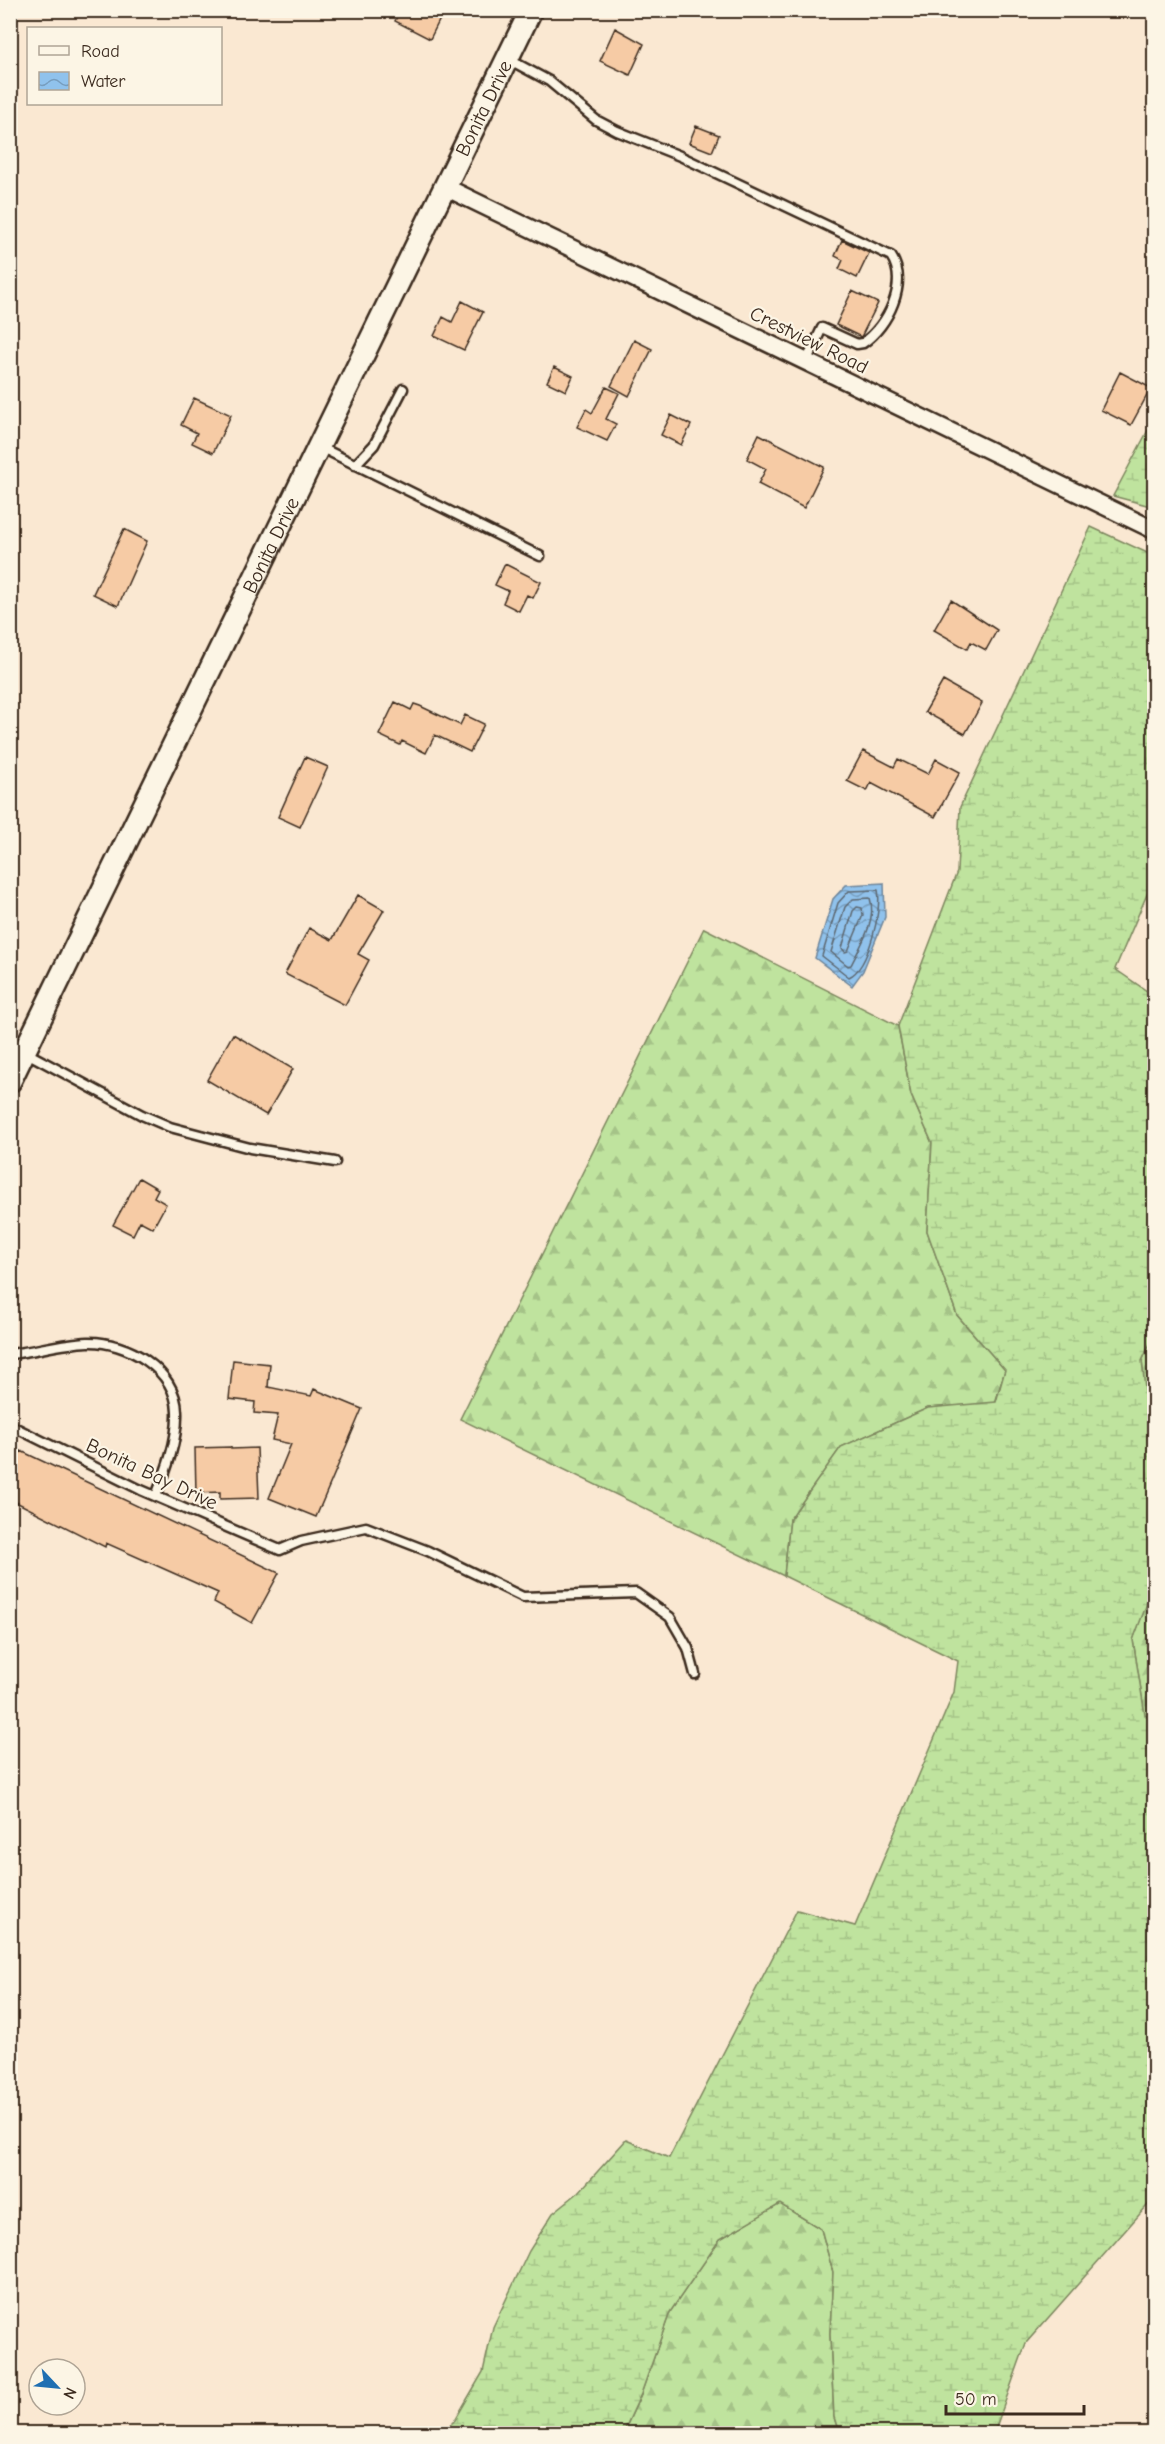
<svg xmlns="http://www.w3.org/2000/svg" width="1165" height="2444" font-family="'Comic Neue',sans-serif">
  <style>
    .forest { fill: url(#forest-firs); stroke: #7d865e; stroke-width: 1.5 }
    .wetland { fill: url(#wetland-marsh); stroke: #7d865e; stroke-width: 1.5 }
    .water { fill: url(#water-waves); stroke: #6e859a; stroke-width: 1.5 }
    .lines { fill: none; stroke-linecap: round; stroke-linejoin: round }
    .shore { stroke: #5d6770; stroke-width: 1.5 }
    .building { fill: #f6cba5; stroke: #3b2a1e; stroke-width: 1.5 }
    .service-casing { stroke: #3b2a1e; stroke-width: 13 }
    .minor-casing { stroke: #3b2a1e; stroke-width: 21 }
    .tertiary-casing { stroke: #3b2a1e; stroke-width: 26 }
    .service { stroke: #fcf5e5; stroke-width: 8 }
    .minor { stroke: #fcf5e5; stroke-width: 16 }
    .tertiary { stroke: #fcf5e5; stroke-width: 21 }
    .labels { text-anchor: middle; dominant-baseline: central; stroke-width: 4.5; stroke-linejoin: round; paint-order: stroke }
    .street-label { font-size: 20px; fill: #3b2a1e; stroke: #fcf5e5 }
  </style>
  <defs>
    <pattern id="forest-firs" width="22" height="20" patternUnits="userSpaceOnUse" patternTransform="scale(1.5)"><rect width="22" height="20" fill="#bfe39e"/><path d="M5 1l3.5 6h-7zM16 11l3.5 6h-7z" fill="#a5c388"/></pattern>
    <pattern id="wetland-marsh" width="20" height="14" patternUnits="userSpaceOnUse" patternTransform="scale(1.5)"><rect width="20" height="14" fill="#bfe39e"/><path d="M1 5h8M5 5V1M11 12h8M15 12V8" fill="none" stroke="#a5c388"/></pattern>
    <pattern id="water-waves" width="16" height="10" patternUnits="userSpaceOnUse" patternTransform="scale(1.5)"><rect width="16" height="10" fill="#90c2ec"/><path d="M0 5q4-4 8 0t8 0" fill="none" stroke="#779ebf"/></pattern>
  </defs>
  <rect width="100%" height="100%" fill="#fae8d2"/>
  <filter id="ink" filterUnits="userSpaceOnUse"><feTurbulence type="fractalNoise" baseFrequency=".0167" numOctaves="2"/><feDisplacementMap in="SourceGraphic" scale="12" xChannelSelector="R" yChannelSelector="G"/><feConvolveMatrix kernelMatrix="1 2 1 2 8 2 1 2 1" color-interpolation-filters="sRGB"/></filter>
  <g filter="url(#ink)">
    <!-- forest -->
    <path class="forest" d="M704,928L898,1026L911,1095L932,1143L927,1231L957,1315L1005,1370L995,1403L928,1408L841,1447L790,1519L784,1576L460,1419Z
      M1154,1335V1431L1148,1417L1142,1361Z
      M1153,1585H1154V1722L1145,1715L1133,1640Z
      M780,2204L821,2229L833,2272L830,2334L834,2417L839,2433L623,2434L641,2394L670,2312L720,2239Z"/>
    <!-- wetland -->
    <path class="wetland" d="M1154,419V507L1113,496Z
      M1091,527L1154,556V878L1115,969L1154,996V1335L1142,1361L1148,1417L1154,1431V1585L1133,1640L1145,1715L1154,1722V2198L1026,2343L994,2433H839L834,2417L830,2334L833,2272L821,2229L780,2204L720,2239L670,2312L641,2394L623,2433H442L455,2420L483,2372L493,2327L529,2251L553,2213L579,2192L626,2140L669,2158L797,1910L855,1926L954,1692L958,1661L784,1576L790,1519L841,1447L928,1408L996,1402L1005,1370L957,1315L927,1231L932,1143L911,1095L898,1026L957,872L960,807Z"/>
    <!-- water -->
    <path class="water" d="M884,883L885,917L863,971L852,986L815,958L833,899L846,885Z"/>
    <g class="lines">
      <!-- shore -->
      <path class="shore" d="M878,890C882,910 869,968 849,977L822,956L838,903L849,891Z
        M870,898C877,920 861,945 851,965L848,966L831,952L845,907L853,899Z
        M857,907L862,908L863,915L848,951L845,952L842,948L853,911Z"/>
    </g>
    <!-- building -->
    <path class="building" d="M400,10H439L436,16L440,19L430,39L395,21Z
      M615,28L644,44L630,75L600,61Z
      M696,126L719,135L712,152L689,143Z
      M842,240L869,253L857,278L839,269L843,260L835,256Z
      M852,291L878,303L861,337L836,325Z
      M462,301L483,312L464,350L434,336L443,317L452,322Z
      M634,340L652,349L629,396L611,386Z
      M554,367L573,376L566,391L547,382Z
      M1120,372L1151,388L1131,425L1101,410Z
      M606,387L619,393L606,419L616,424L607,441L577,427L586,409L592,413Z
      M194,398L231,415L213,453L192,443L197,433L181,425Z
      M671,415L691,425L681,445L661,435Z
      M759,434L824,467L804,508L758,484L766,469L747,459Z
      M124,529L147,541L118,606L93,594Z
      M505,564L541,582L533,598L527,595L519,611L503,603L508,591L495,585Z
      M951,600L997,630L986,650L971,642L967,649L934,630Z
      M943,681L982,703L965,734L925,712Z
      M395,702L411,710L414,704L420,706L460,725L465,715L484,724L470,752L435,735L426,753L402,741L400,745L379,735Z
      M863,751L894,767L898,759L928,774L936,759L960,772L935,817L871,783L867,791L847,781Z
      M305,757L328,767L300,827L278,817Z
      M358,895L384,910L358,954L369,960L345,1005L285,974L309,928L332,940Z
      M233,1034L293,1069L266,1115L207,1080Z
      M139,1178L158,1189L154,1197L166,1204L153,1228L140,1221L133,1235L113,1225Z
      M233,1360L270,1364L268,1387L311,1396L314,1389L362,1409L316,1517L269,1498L291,1444L272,1440L278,1415L254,1413L255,1402L229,1399Z
      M231,1447V1449L257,1448L259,1498L220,1499V1492L196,1493L195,1448Z
      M21,1451L279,1573L252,1623L214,1602L218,1593L106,1543L105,1547L10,1499V1471Z"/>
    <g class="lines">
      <!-- service casing -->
      <g class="service-casing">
        <path id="service" d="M508,59L549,81L596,120L617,131L680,156L891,256C909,283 888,326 863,343L857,344L822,328L806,362
          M320,447L540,556
          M355,465L374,445L403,389
          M25,1052L142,1115L170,1127L250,1148L335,1162
          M10,1354C36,1351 62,1343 88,1342C126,1341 176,1369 177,1412C178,1440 166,1471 156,1496
          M10,1425L141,1490L280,1550L301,1541L366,1527L428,1551L523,1597L636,1593L670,1617L688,1648L695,1674"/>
      </g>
      <!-- minor casing -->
      <g class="minor-casing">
        <path id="minor" d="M445,187L1154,530"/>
      </g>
      <!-- tertiary casing -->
      <g class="tertiary-casing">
        <g id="tertiary">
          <path id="s1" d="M10,1081L531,10"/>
        </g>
      </g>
      <!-- service -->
      <use href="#service" class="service"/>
      <!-- minor -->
      <use href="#minor" class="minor"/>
      <!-- tertiary -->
      <use href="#tertiary" class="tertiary"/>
    </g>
  </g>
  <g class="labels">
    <!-- street labels -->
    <g class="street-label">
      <text stroke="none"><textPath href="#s1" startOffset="1082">Bonita Drive</textPath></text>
      <text transform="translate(809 340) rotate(26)">Crestview Road</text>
      <text stroke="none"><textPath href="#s1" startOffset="596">Bonita Drive</textPath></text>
      <text transform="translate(152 1474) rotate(25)">Bonita Bay Drive</text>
    </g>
  </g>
  <!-- margin -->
  <rect width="1165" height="2444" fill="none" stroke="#fcf5e5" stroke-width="36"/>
  <rect x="18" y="18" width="1129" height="2408" fill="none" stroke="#3b2a1e" stroke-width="2" filter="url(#ink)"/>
  <!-- legend -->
  <rect x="27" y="27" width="195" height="78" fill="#fcf5e5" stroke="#afa495" stroke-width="1.5"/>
  <rect x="39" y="46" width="30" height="9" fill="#fcf5e5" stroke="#afa495" stroke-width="1.5"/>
  <text x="81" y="57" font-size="18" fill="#3b2a1e">Road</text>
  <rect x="39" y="72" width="30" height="18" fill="url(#water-waves)" stroke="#afa495" stroke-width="1.5"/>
  <text x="81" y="87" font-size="18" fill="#3b2a1e">Water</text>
  <!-- north arrow -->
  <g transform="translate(57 2387) rotate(116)"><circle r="28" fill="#fcf5e5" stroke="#afa495" stroke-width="1.5"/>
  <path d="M0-4.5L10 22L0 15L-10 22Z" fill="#1f6fb2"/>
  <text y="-9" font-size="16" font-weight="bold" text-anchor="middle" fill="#3b2a1e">N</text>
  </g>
  <!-- scale -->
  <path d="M946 2405v9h138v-9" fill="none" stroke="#3b2a1e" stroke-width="3"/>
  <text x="955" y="2405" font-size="18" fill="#3b2a1e" stroke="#fcf5e5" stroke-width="4.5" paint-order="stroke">50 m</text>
</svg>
